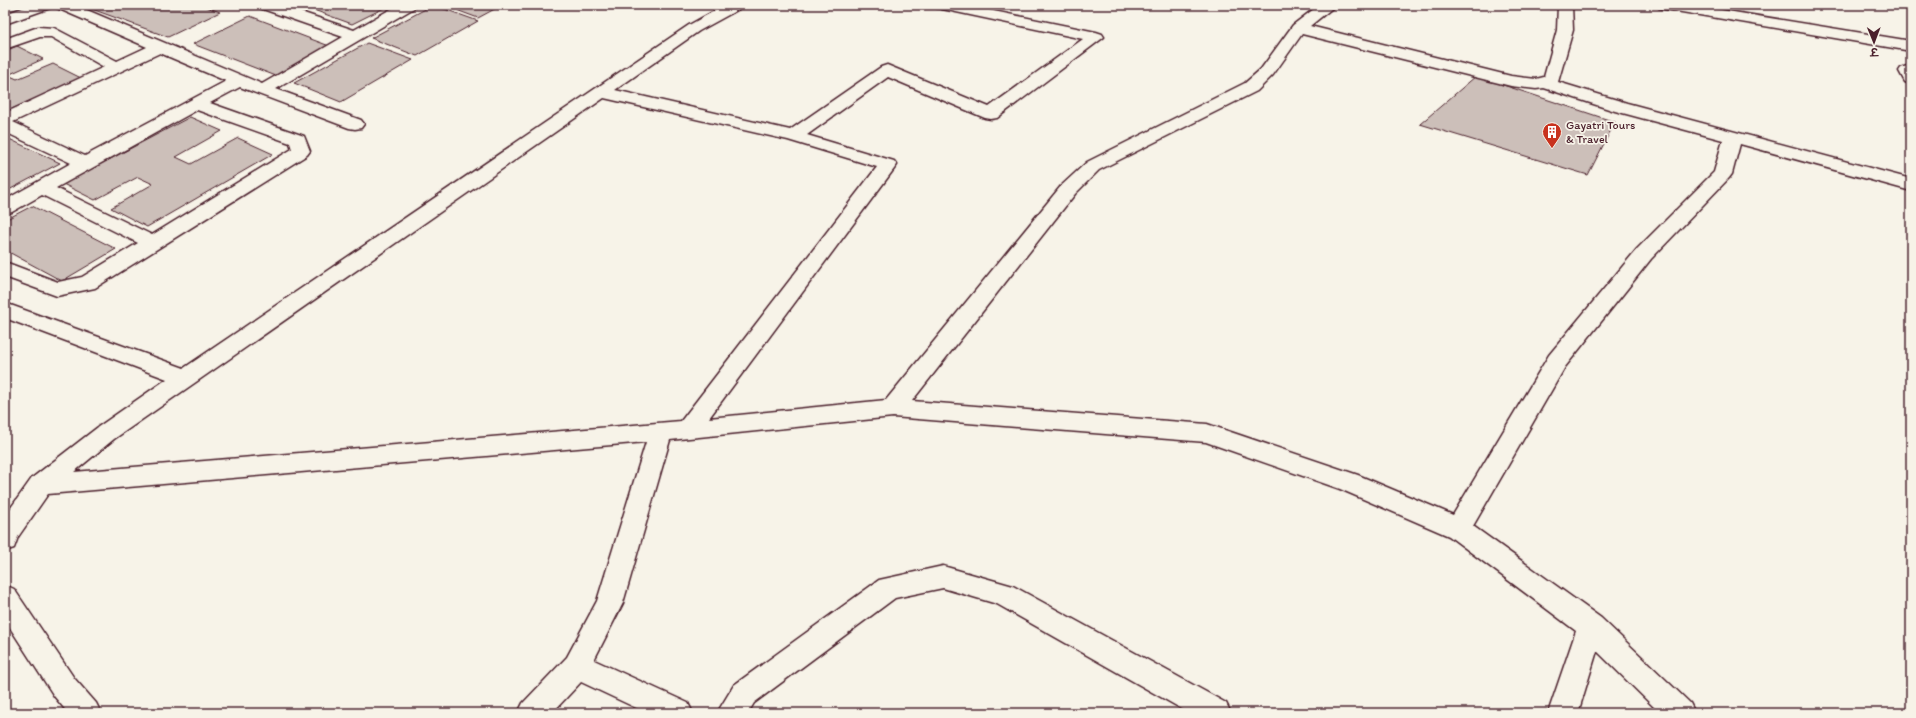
<svg xmlns="http://www.w3.org/2000/svg" width="1916" height="718" font-family="Itim,'Playpen Sans Deva',sans-serif">
  <style>
    .building { fill: #ccbfb9; stroke: #4a1f2b }
    .lines { fill: none; stroke-linecap: round; stroke-linejoin: round }
    .minor-casing { stroke: #4a1f2b; stroke-width: 3 }
    .minor { fill: #f7f3e8; fill-rule: evenodd }
    .labels { text-anchor: middle; dominant-baseline: central; stroke-width: 3.5; stroke-linejoin: round; paint-order: stroke }
    .far-poi-label { font-size: 12px; fill: #4a1f2b; stroke: #f7f3e8; text-anchor: start }
  </style>
  <rect width="100%" height="100%" fill="#f7f3e8"/>
  <filter id="ink" filterUnits="userSpaceOnUse"><feTurbulence type="fractalNoise" baseFrequency=".025" numOctaves="2"/><feDisplacementMap in="SourceGraphic" scale="8" xChannelSelector="R" yChannelSelector="G"/><feConvolveMatrix kernelMatrix="1 2 1 2 8 2 1 2 1" color-interpolation-filters="sRGB"/></filter>
  <g filter="url(#ink)">
    <!-- building -->
    <path class="building" d="M100,5H201L220,12L168,37L92,9Z
      M300,5H390L352,24Z
      M433,5L478,21L417,56L371,38Z
      M443,5H502L478,18Z
      M250,16L332,47L276,76L193,44Z
      M367,43L413,60L341,102L294,83Z
      M17,46L43,59L8,75L17,79L53,64L81,78L5,112V51Z
      M1476,76L1615,122L1588,175L1420,124Z
      M190,117L222,131L176,157L191,164L238,138L273,154L147,227L111,208L153,184L138,177L95,200L63,184Z
      M5,137L60,163L5,192Z
      M32,206L116,249L62,281L5,250V220Z"/>
    <g class="lines">
      <!-- minor casing -->
      <g class="minor-casing">
        <path id="minor" d="M31,5H52L50,8L5,24V14Z
          M55,5H75L262,84L343,37L260,8L258,5H280L354,30L398,5H416L414,8L276,89L361,120L364,124L361,128L355,129L349,128L240,87L210,103L304,136L310,151L307,155L95,288L57,296L5,277V262L58,282L82,277L138,243L42,195L12,212L5,214V200L71,163L5,132V113L104,67L51,37H40L5,49V39L38,27L54,28L117,61L147,47L57,8ZM160,53L226,81L85,156L13,122ZM197,110L290,143L292,149L152,235L56,188Z
          M725,5H743L741,8L699,31L615,90L790,130L881,67L887,65L989,107L1083,39L942,9L937,8L935,5H964L1096,32L1102,34L1104,37L997,118L991,119L985,118L888,77L807,135L894,161L897,165L709,418L886,400L1061,186L1087,162L1245,83L1261,69L1293,25L1319,5H1336L1310,26L1511,76L1536,79L1544,77L1557,30L1558,5H1572L1573,30L1558,82L1627,103L1911,179V191L1740,144L1732,174L1729,178L1651,259L1565,367L1473,526L1601,618L1690,703L1695,713H1660L1597,651L1578,713H1548L1576,631L1449,536L1340,489L1206,442L893,417L670,440L623,603L594,660L688,703L693,713H647L581,682L552,713H518L523,703L567,657L597,601L646,442L48,494L18,537L14,548L5,551V516L32,478L98,427L167,379L5,318V303L184,368L689,25ZM1302,34L1511,86L1536,89L1544,88L1615,111L1723,140L1714,172L1637,249L1549,355L1453,515L1358,475L1207,424L912,401L1075,194L1099,170L1257,91L1273,75ZM604,98L788,140L877,167L681,421L74,472L114,439Z
          M1657,5H1691L1911,41V51L1664,9L1659,8Z
          M1907,66L1911,67V84L1905,82L1899,71L1901,68Z
          M943,566L1013,586L1226,703L1231,713H1189L997,604L943,588L895,598L754,703L748,713H717L734,685L879,580Z
          M5,585L14,589L74,678L96,703L101,713H68L54,696L5,620Z"/>
      </g>
      <!-- minor -->
      <use href="#minor" class="minor"/>
    </g>
  </g>
  <!-- icons -->
  <defs>
    <g id="building-pin" transform="scale(1)"><path d="M0 17L-7.5 6A9.5 9.5 0 1 1 7.5 6Z" fill="#c8321e" stroke="#f7f3e8"/><path d="M-4-6H4V6H1V3H-1V6H-4ZM-2.5-4.3h1.7v1.8h-1.7ZM.8-4.3h1.7v1.8H.8ZM-2.5-1h1.7V.8h-1.7ZM.8-1h1.7V.8H.8Z" fill="#fff"/></g>
  </defs>
  <g fill-rule="evenodd">
    <use href="#building-pin" x="1552" y="132"/>
  </g>
  <g class="labels">
    <!-- far-poi labels -->
    <g class="far-poi-label">
      <text x="1566" y="125">Gayatri Tours<tspan x="1566" dy="14">&amp; Travel</tspan></text>
    </g>
  </g>
  <!-- margin -->
  <rect width="1916" height="718" fill="none" stroke="#f7f3e8" stroke-width="20"/>
  <rect x="10" y="10" width="1896" height="698" fill="none" stroke="#4a1f2b" stroke-width="1.5" filter="url(#ink)"/>
  <!-- north arrow -->
  <g transform="translate(1874 42) rotate(179)" stroke="#f7f3e8" stroke-width="3" paint-order="stroke">
  <path d="M0-3L7 15L0 10L-7 15Z" fill="#4a1f2b"/>
  <text y="-6" font-size="11" font-weight="bold" text-anchor="middle" fill="#4a1f2b">उ</text>
  </g>
</svg>
